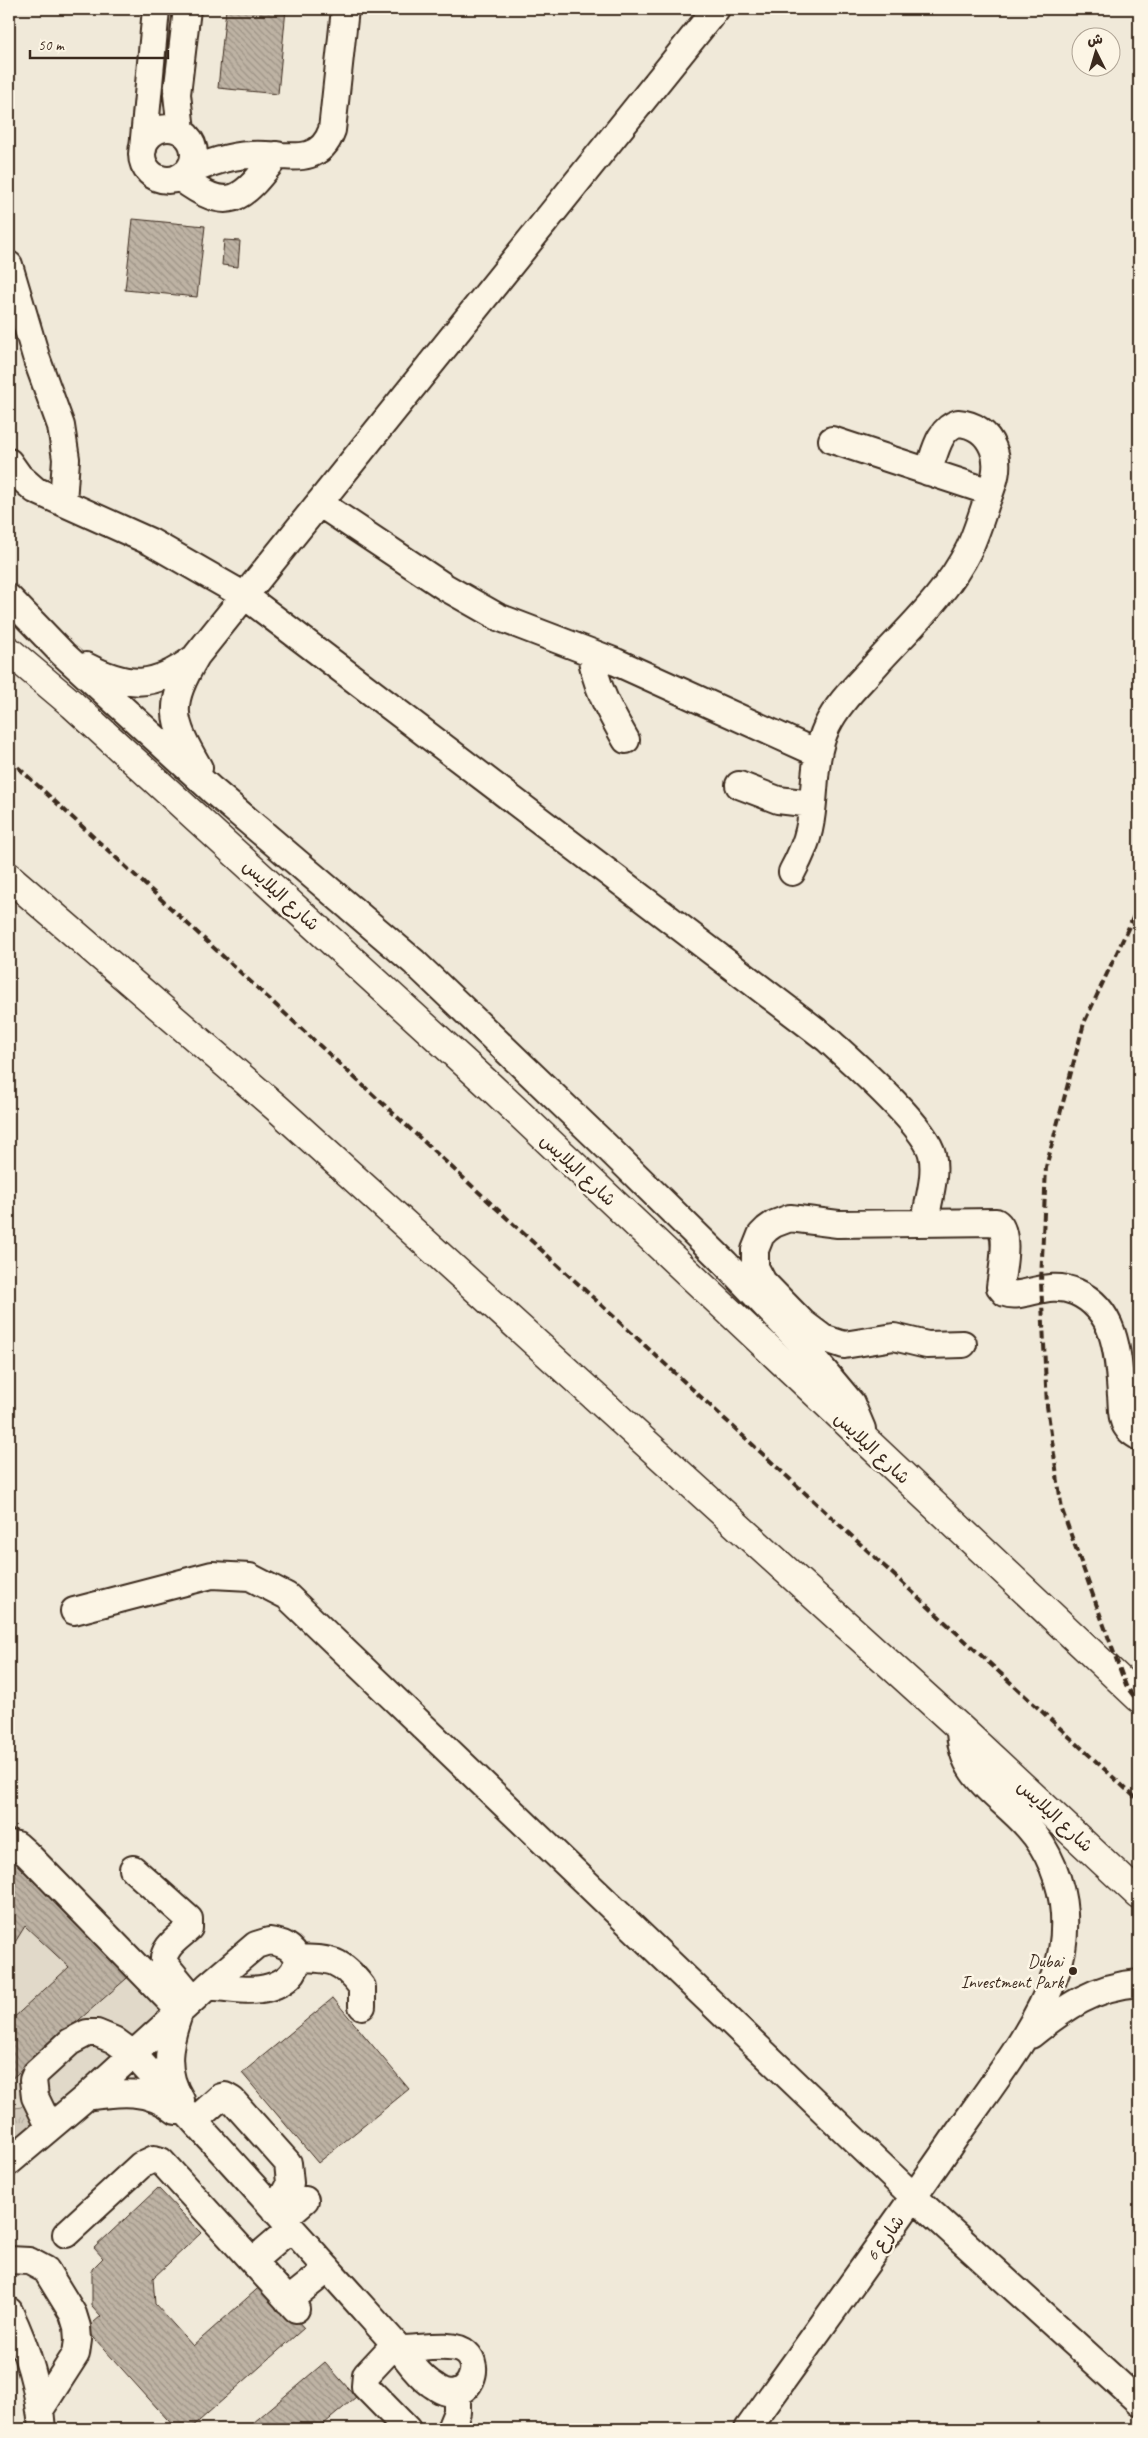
<svg xmlns="http://www.w3.org/2000/svg" width="1148" height="2438" font-family="Caveat,'Playpen Sans Arabic',sans-serif">
  <style>
    .built { fill: #e1d9c9 }
    .grass { fill: url(#grass-tufts); stroke: #867a6c }
    .building { fill: url(#building-back-hatch); stroke: #3b2a1e }
    .lines { fill: none; stroke-linecap: round; stroke-linejoin: round }
    .minor-casing { stroke: #3b2a1e; stroke-width: 30 }
    .highway-casing { stroke: #3b2a1e; stroke-width: 31 }
    .minor { stroke: #fcf5e5; stroke-width: 26 }
    .highway { stroke: #fcf5e5; stroke-width: 28 }
    .rail { stroke: #3b2a1e; stroke-width: 4; stroke-dasharray: 8 4; stroke-linecap: butt }
    .poi-dot { fill: #3b2a1e; stroke: #fcf5e5; stroke-width: 2 }
    .labels { text-anchor: middle; dominant-baseline: central; stroke-width: 5; stroke-linejoin: round; paint-order: stroke }
    .street-label { font-size: 18px; fill: #3b2a1e; stroke: #fcf5e5 }
    .poi-label { font-size: 18px; fill: #3b2a1e; stroke: #fcf5e5; text-anchor: end }
  </style>
  <defs>
    <pattern id="grass-tufts" width="24" height="20" patternUnits="userSpaceOnUse" patternTransform="scale(1.25)"><rect width="24" height="20" fill="#d2c9ba"/><path d="M3 7l-1-3M5 7V3M7 7l1-3M15 17l-1-3M17 17v-4M19 17l1-3" fill="none" stroke="#b5ad9f"/></pattern>
    <pattern id="building-back-hatch" width="6" height="6" patternUnits="userSpaceOnUse" patternTransform="scale(1.25)"><rect width="6" height="6" fill="#beb3a4"/><path d="M-1 5l2 2M0 0l6 6M5-1l2 2" fill="none" stroke="#9c9285"/></pattern>
  </defs>
  <rect width="100%" height="100%" fill="#f0e9d9"/>
  <filter id="ink" filterUnits="userSpaceOnUse"><feTurbulence type="fractalNoise" baseFrequency=".02" numOctaves="2"/><feDisplacementMap in="SourceGraphic" scale="10" xChannelSelector="R" yChannelSelector="G"/><feConvolveMatrix kernelMatrix="1 2 1 2 8 2 1 2 1" color-interpolation-filters="sRGB"/></filter>
  <g filter="url(#ink)">
    <!-- built -->
    <path class="built" d="M9,1831L184,2000L9,2153Z"/>
    <!-- grass -->
    <path class="grass" d="M33,2097L44,2120L9,2153V2109L21,2107Z"/>
    <!-- building -->
    <path class="building" d="M226,9H286L278,94L218,88Z
      M133,219L205,226L197,297L125,290Z
      M224,240L240,241L238,267L222,265Z
      M9,1849L134,1972L9,2081V2022L69,1967L25,1926L9,1952Z
      M333,1998L409,2089L318,2163L242,2073Z
      M158,2188L201,2233L153,2278L155,2304L193,2346L264,2283L304,2328L190,2429H176L86,2329L101,2316L92,2306V2269L103,2258L94,2248Z
      M325,2362L356,2397L318,2429H246Z"/>
    <g class="lines">
      <!-- minor casing -->
      <g class="minor-casing">
        <path id="minor" d="M142 154a26 26 0 1 1 52 0a26 26 0 1 1-52 0Z
          M181,131L177,94L187,9
          M143,149L156,9
          M184,174C205,164 226,156 250,155C282,152 318,170 332,130L345,9
          M179,177C230,215 241,201 277,155
          M9,265L37,360L61,426L66,459L63,502
          M832,440L990,492
          M9,462L19,476L35,490L151,542L245,596L827,1039C851,1061 925,1125 932,1154C937,1175 928,1201 925,1222
          M319,503L445,587L498,617L616,662L817,753
          M9,598L63,654L212,790L414,962L606,1146L725,1263L799,1341L851,1403L862,1429V1439
          M591,653C595,686 610,712 626,740
          M86,666C129,688 154,688 193,659
          M199,768C170,718 167,706 197,655L716,9
          M739,785L778,800L812,804
          M792,872C799,859 806,845 809,830C817,795 811,760 827,726C839,701 861,682 879,661C911,626 948,592 969,549C976,534 981,518 986,503C993,485 1001,467 993,448C987,433 974,424 958,423C938,429 935,454 928,472
          M963,1344L927,1345L894,1337L844,1345L823,1338L803,1323L763,1282L755,1267V1250L761,1235L767,1229L774,1224L790,1218L838,1224L996,1222C1011,1231 1002,1271 1000,1287L1005,1293C1024,1300 1047,1279 1076,1292C1117,1310 1118,1356 1121,1395C1122,1403 1121,1414 1124,1421C1126,1429 1133,1433 1139,1437
          M74,1611L212,1575L250,1577L287,1596L914,2197L1139,2402
          M9,1844L17,1845L27,1854L180,2011C169,2041 162,2070 181,2100
          M133,1869L189,1919V1928C179,1938 162,1947 164,1963L193,1998
          M269,1941C307,1945 304,1977 270,1987C251,1993 228,1988 208,1986L256,1945Z
          M297,1958C330,1959 340,1958 362,1987V2006
          M1031,2035C1064,2008 1095,1986 1139,1983
          M86,2097C119,2092 149,2088 176,2111
          M194,2121L221,2097L225,2096L232,2100L288,2163L290,2183L275,2211
          M49,2126L35,2097L33,2080L36,2073L70,2042L87,2033H97L114,2040L133,2054C200,2128 268,2201 334,2276C355,2299 376,2323 397,2346C408,2359 416,2373 430,2383C435,2386 440,2391 446,2392C469,2398 482,2367 466,2353C453,2341 416,2350 399,2349
          M9,2162L86,2097L208,1986
          M283,2219L305,2200
          M66,2234L141,2165L154,2159L161,2161L296,2309
          M9,2260L29,2261L46,2270L73,2314L77,2327L78,2340L76,2354L40,2410
          M253,2261L291,2228
          M288,2301L328,2269
          M9,2311C27,2348 39,2389 42,2429
          M395,2344L366,2375L365,2386L407,2429
          M450,2429L457,2412V2392
          M748,2429C817,2332 888,2235 956,2136C992,2084 1035,2032 1056,1972C1063,1954 1065,1934 1064,1914C1062,1883 1049,1850 1028,1827C998,1793 960,1778 960,1728"/>
      </g>
      <!-- highway casing -->
      <g class="highway-casing">
        <path id="highway" d="M9,651L73,705L490,1086L1139,1698
          M9,877L277,1108L960,1728L1139,1895"/>
      </g>
      <!-- minor -->
      <use href="#minor" class="minor"/>
      <!-- highway -->
      <use href="#highway" class="highway"/>
      <!-- rail -->
      <path class="rail" d="M9,759L1139,1801
        M1139,905L1084,1023L1046,1167L1041,1282L1047,1406L1062,1510L1126,1686L1139,1703"/>
    </g>
  </g>
  <!-- markers -->
  <circle class="poi-dot" cx="1073" cy="1971" r="5"/>
  <g class="labels">
    <!-- street labels -->
    <g class="street-label">
      <text transform="translate(281 895) rotate(42)">شارع اليلايس</text>
      <text transform="translate(578 1170) rotate(43)">شارع اليلايس</text>
      <text transform="translate(872 1448) rotate(43)">شارع اليلايس</text>
      <text transform="translate(1055 1816) rotate(43)">شارع اليلايس</text>
      <text transform="translate(885 2238) rotate(-54)">شارع 6</text>
    </g>
    <!-- poi labels -->
    <g class="poi-label">
      <text x="1063" y="1961">Dubai<tspan x="1063" dy="21">Investment Park</tspan></text>
    </g>
  </g>
  <!-- margin -->
  <rect width="1148" height="2438" fill="none" stroke="#fcf5e5" stroke-width="30"/>
  <rect x="15" y="15" width="1118" height="2408" fill="none" stroke="#3b2a1e" stroke-width="2" filter="url(#ink)"/>
  <!-- north arrow -->
  <g transform="translate(1096 52) rotate(355)"><circle r="24" fill="#fcf5e5" stroke="#afa495"/>
  <path d="M0-4L9 19L0 12L-9 19Z" fill="#3b2a1e"/>
  <text y="-8" font-size="14" font-weight="bold" text-anchor="middle" fill="#3b2a1e">ش</text>
  </g>
  <!-- scale -->
  <path d="M30 50v8h138v-8" fill="none" stroke="#3b2a1e" stroke-width="2.5"/>
  <text x="38" y="50" font-size="15" fill="#3b2a1e" stroke="#fcf5e5" stroke-width="4" paint-order="stroke">50 m</text>
</svg>
